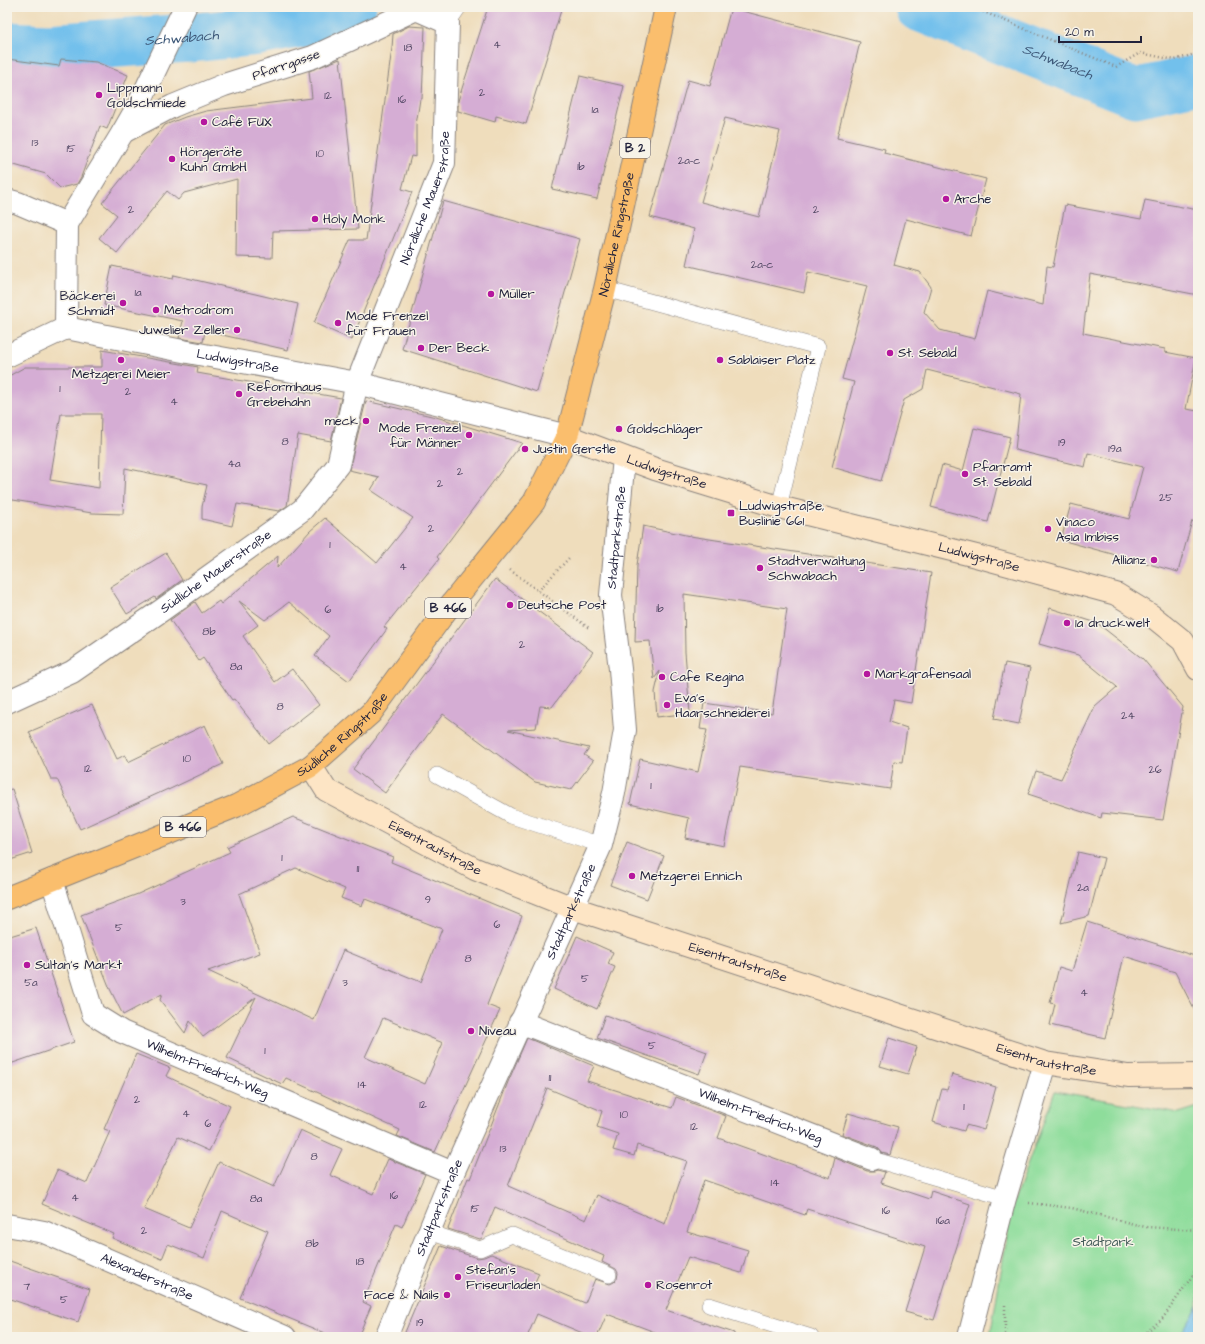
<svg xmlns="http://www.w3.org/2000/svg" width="1205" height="1344" font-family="'Architects Daughter',sans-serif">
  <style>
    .green { fill: #8edd9b; stroke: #58806b }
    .water { fill: #72c0ec; stroke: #4a7194 }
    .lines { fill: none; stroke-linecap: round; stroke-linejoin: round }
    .river { stroke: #72c0ec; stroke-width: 49 }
    .building { fill: #d5add4; fill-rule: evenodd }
    .lane-casing { stroke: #88807c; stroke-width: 16 }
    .street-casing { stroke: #88807c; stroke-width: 24 }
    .secondary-casing { stroke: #88807c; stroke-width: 24 }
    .primary-casing { stroke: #88807c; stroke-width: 24 }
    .path { stroke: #88807c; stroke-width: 2.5; stroke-dasharray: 1 3; stroke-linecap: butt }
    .lane { stroke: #fff; stroke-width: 15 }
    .street { stroke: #fff; stroke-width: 22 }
    .secondary { stroke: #fde5c5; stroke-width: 22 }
    .primary { stroke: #fabe6d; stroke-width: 22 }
    .poi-dot { fill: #b5179e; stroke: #f7f3e8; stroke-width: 1.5 }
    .labels { text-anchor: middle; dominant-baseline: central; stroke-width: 3; stroke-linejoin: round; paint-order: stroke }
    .number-label { font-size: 11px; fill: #4f4561 }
    .shield { fill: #f7f3e8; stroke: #62616f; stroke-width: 1 }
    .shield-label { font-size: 12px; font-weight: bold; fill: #22223b }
    .street-label { font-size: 13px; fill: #22223b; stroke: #f7f3e8 }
    .poi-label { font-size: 13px; fill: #22223b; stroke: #f7f3e8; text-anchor: start }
    .park-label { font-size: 13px; fill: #425a58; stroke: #f7f3e8 }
    .water-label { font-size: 14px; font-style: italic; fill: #3e5979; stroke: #f7f3e8 }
  </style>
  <rect width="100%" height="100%" fill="#f7f3e8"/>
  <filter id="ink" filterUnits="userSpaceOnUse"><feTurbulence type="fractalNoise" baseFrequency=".025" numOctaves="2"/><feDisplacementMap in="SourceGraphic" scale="8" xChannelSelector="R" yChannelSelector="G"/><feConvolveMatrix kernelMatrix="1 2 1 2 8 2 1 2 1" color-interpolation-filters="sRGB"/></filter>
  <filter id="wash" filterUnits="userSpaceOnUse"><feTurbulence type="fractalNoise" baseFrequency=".012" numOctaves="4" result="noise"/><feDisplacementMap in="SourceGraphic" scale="16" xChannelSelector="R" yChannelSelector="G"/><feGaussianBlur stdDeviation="0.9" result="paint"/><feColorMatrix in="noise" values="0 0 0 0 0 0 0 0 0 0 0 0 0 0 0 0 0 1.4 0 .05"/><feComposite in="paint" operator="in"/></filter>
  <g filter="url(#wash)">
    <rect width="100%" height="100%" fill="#efddbc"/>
    <!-- green -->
    <path class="green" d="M1055,1091L1179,1113L1198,1107V1337H990L1012,1206Z"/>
    <!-- water -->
    <path class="water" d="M1198,1306V1337H1179Z"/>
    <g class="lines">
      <!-- river -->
      <g class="river">
        <path id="s1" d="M919,7L1135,93L1198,79"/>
        <path id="s2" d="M7,46L48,48L189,38L259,31L313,21L338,10L352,7"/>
      </g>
    </g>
    <g id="blocks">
      <!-- building -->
      <path class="building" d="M488,7H562L526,124L496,116L495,122L458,111V101Z
        M731,8L860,42L837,138L885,149L884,153L986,179L971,236L906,219L894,265L920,272L931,287L924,312L940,330L975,339L987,291L1043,305L1047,266L1053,267L1065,205L1141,219L1145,200L1198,210V295L1090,274L1083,333L1165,349V352L1196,358L1186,409L1198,411V522L1192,521L1178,572L1061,540L1071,504L1129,519L1143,467L1088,453L1085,467L1015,450L1021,394L927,370L923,389L904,400L881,481L832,467L854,382L842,379L867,286L808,272L804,293L686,265L694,229L650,217L688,80L710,86ZM725,118L780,131L759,217L701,202Z
        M409,26L425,27L422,99H420L416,125V157L411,156L402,189L412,192L352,340L314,323L350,240H366L392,48L393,34Z
        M7,59L59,66L61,59L96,62L128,75L107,129L100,126L81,177L77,184L60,188L46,174L7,163Z
        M340,59L358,229L273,231L272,258L236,257L237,179L184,193L178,200L167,191L117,253L99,238L117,215L102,203L165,125L185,117L206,111L312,98L309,71Z
        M580,76L624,86L597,199L552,189Z
        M443,201L580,239L537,392L402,349Z
        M112,266L173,279L174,275L298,304L288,350L205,331L203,342L179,338L183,321L104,305Z
        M102,350L198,367L197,373L341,398L331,441L298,435L287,506L279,511L237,504L232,526L202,519V507L207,485L125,468L123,514L92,513L7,499V377L25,367H102ZM61,414H101L99,488L50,480Z
        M366,401L436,417L522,443L437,557L439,559L384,627L387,629L349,681L315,656L329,636L289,602L265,620L239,601L258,625L243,636L275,682L292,669L319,705L269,744L234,699L232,700L203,658L199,661L170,620L195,602L202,613L219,601L221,604L278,556L277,568L310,531L325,518L377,563L413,518L371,490L379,477L349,470Z
        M974,428L1010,437L988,522L931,507L942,465L963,471Z
        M643,526L690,536L931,573L911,703L894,700L889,722L907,728L902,762L894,761L890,789L740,767L724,846L685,838L689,818L630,804L640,759L698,772L707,730L700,729L704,703L772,713L787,609L684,594L685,652L690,713L657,717L655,692L660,671L654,679L650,641L635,642L637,565Z
        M166,553L182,580L156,599L155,597L127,614L110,587Z
        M495,579L593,652L552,707L540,706L536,728L508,730L589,748L584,755L593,761L571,790L535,782L443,714L385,793L353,769Z
        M1050,608L1097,623L1143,659L1183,707L1163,820L1102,813L1101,818L1028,794L1036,771L1061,779L1095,706L1117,687L1078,655L1039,644Z
        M1005,663L1030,668L1019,724L994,719Z
        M92,705L117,759L125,755L128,762L205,725L223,764L168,790V789L80,829L57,779H51L29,732Z
        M12,789L32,853L7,861V790Z
        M293,817L393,857L391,862L522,916L487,1005L500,1010L435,1152L397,1136L400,1130L286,1078L282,1084L227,1058L256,997L203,1037L190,1021L185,1033L160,1000L162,994L123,1015L110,989L81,915L138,894L230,852L227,847ZM296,868L345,889L341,898L362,906L365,899L442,929L421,982L343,950L314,1020L208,971L260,953L239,894ZM383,1018L443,1043L425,1084L365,1057Z
        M627,842L664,856L647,899L610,885Z
        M1078,852L1104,858L1089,916L1061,923Z
        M1087,922L1198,957V1017L1175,972L1124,956L1105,1038L1050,1025L1055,1004L1050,1003L1059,967L1072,971Z
        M36,928L74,1042L7,1065V937Z
        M577,936L613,952L608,964L615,967L597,1009L554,989Z
        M605,1015L707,1052L699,1074L597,1038Z
        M527,1038L594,1066L587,1081L672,1108L676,1097L726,1116L718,1138L830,1178L835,1158L867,1171H874L877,1170L885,1172L881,1183L929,1199L931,1191L970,1204L934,1320L905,1312L925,1247L807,1209L805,1215L704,1180L687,1232L748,1250L741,1273L688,1257L666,1310L734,1333V1337H668L607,1314L597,1337H592L537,1314L527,1337H403L441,1246L477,1258L484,1257L491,1254L539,1273L535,1282L585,1303L595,1279L610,1284L614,1282L617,1279L618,1273L616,1269L602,1262L604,1256L583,1247V1246L495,1207L482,1238L480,1239L448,1229L468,1178L470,1179L508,1082ZM547,1088L602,1111L597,1127L618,1134L613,1150L634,1156L637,1145L687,1161L665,1224L597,1195L586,1220L508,1186Z
        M889,1038L917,1047L908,1074L880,1066Z
        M136,1054L170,1068L166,1076L230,1106L209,1151L178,1137L144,1209L189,1228L219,1162L274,1187L300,1130L342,1149L330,1175L373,1194L388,1159L425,1174L402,1227L396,1224L363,1302L371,1306L358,1337H334L240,1298L268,1231L222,1211L204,1258L168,1244L162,1259L112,1238L114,1234L42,1204L57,1170L87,1183L110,1131L104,1129Z
        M952,1074L996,1087L984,1130L966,1125L964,1131L933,1122L942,1089L947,1090Z
        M848,1113L898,1127L890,1155L882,1153L877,1147L842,1134Z
        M7,1260L90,1289L78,1322L7,1298Z"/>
    </g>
  </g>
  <g filter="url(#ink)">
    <use href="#blocks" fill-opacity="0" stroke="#88807c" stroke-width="1"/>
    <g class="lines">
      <!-- lane casing -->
      <g class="lane-casing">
        <path id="lane" d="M448,23L459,7
          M605,289L818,347L779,507
          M437,775L511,816L601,845
          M872,1159L1005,1198
          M429,1232L480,1249L512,1235L609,1275
          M709,1305L811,1337"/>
      </g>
      <!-- street casing -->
      <g class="street-casing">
        <g id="street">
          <path d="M7,200L18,203L67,224"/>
          <path id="s3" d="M66,328L188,352L357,383L567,436"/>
          <path d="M66,328L67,224L123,132L139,104L185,7"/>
          <path d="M7,356L66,328"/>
          <path id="s4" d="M7,702L72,672L162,610L302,510L338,465L357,383L444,163L448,23L416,9L313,57L224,85L173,106L123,132"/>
          <path id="s5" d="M52,880L93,1014L122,1032L453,1173"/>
          <path id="s6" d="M520,1022L872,1159"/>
          <path id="s7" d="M7,1225L44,1232L285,1337"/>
          <path id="s8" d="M386,1337L453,1173L601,845L614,793L625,730L620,669L611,595L624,458"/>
          <path d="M969,1337L1005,1198L1045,1063"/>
        </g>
      </g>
      <!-- secondary casing -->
      <g class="secondary-casing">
        <g id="secondary">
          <path id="s9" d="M567,436L655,469L779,507L976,556L1116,594L1152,616L1183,641L1198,669"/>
          <path id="s10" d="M311,766L326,790L475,869L573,908L1045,1063L1128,1076L1198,1075"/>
        </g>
      </g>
      <!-- primary casing -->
      <g class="primary-casing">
        <g id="primary">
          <path id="s11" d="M7,898L236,806L311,766L371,713L448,608L534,502L567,436L605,289L666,7"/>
        </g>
      </g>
      <!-- path -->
      <path class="path" d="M972,7L1116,67L1140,53L1175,60L1198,53
        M510,570L589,628
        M538,591L570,557
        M1029,1203L1072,1208L1145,1227L1198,1230
        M1005,1305V1337
        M1141,1337L1163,1318L1193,1275L1198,1265"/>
      <!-- lane -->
      <use href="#lane" class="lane"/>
      <!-- street -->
      <use href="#street" class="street"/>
      <!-- secondary -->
      <use href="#secondary" class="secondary"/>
      <!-- primary -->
      <use href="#primary" class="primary"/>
    </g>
  </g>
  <!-- markers -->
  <g class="poi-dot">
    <circle cx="99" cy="95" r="4"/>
    <circle cx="204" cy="122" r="4"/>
    <circle cx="172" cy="159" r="4"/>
    <circle cx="946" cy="199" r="4"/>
    <circle cx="315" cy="219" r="4"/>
    <circle cx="491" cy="294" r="4"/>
    <circle cx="123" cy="303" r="4"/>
    <circle cx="156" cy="310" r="4"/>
    <circle cx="338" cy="323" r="4"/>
    <circle cx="237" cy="330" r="4"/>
    <circle cx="421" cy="348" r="4"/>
    <circle cx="890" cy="353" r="4"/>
    <circle cx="121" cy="360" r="4"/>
    <circle cx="720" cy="360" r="4"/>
    <circle cx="239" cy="394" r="4"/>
    <circle cx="366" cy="421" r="4"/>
    <circle cx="619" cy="429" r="4"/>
    <circle cx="469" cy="435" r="4"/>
    <circle cx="525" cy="449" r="4"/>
    <circle cx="965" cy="474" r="4"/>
    <rect x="727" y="509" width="8" height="8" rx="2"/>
    <circle cx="1048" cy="529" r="4"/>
    <circle cx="1154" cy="560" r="4"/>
    <circle cx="760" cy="568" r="4"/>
    <circle cx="510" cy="605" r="4"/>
    <circle cx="1067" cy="623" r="4"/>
    <circle cx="867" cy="674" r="4"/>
    <circle cx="662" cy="677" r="4"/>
    <circle cx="667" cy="705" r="4"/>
    <circle cx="632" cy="876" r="4"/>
    <circle cx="27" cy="965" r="4"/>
    <circle cx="471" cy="1031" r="4"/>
    <circle cx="458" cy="1277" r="4"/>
    <circle cx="648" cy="1285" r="4"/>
    <circle cx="447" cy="1295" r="4"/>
  </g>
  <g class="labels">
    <!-- number labels -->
    <g class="number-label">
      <text x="497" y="44">4</text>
      <text x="408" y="47">18</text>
      <text x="482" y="92">2</text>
      <text x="328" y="95">12</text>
      <text x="402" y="99">16</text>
      <text x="595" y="109">1a</text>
      <text x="35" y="142">13</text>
      <text x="71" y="148">15</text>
      <text x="320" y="153">10</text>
      <text x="689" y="160">2a-c</text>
      <text x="581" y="166">1b</text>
      <text x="131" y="209">2</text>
      <text x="816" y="209">2</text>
      <text x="762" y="264">2a-c</text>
      <text x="138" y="292">1a</text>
      <text x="60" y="388">1</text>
      <text x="128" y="391">2</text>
      <text x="174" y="401">4</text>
      <text x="285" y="441">8</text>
      <text x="1062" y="442">19</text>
      <text x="1115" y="448">19a</text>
      <text x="234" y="463">4a</text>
      <text x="460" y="471">2</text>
      <text x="440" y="483">2</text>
      <text x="1166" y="497">25</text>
      <text x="431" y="528">2</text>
      <text x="330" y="544">1</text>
      <text x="403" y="566">4</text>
      <text x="660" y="608">1b</text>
      <text x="328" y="609">6</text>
      <text x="209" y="631">8b</text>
      <text x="522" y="644">2</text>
      <text x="236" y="666">8a</text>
      <text x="280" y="706">8</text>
      <text x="1128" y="715">24</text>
      <text x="187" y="758">10</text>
      <text x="88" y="768">12</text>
      <text x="1155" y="769">26</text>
      <text x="651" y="785">1</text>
      <text x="282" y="857">1</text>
      <text x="358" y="868">11</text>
      <text x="1083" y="887">2a</text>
      <text x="428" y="899">9</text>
      <text x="183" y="901">3</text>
      <text x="497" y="924">6</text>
      <text x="119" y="927">5</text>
      <text x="468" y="958">8</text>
      <text x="585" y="978">5</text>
      <text x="31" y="982">5a</text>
      <text x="345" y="982">3</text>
      <text x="1084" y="992">4</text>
      <text x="652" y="1045">5</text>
      <text x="265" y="1050">1</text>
      <text x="550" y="1077">11</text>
      <text x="362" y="1084">14</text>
      <text x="137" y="1099">2</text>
      <text x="423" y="1104">12</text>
      <text x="964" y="1106">1</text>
      <text x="186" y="1113">4</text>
      <text x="624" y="1114">10</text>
      <text x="208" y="1123">6</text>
      <text x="694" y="1126">12</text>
      <text x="503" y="1148">13</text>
      <text x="314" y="1156">8</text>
      <text x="775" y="1182">14</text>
      <text x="394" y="1195">16</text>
      <text x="75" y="1197">4</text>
      <text x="256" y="1198">8a</text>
      <text x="475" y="1208">15</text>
      <text x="886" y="1210">16</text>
      <text x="943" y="1220">16a</text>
      <text x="144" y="1230">2</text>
      <text x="312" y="1243">8b</text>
      <text x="360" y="1261">18</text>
      <text x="27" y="1286">7</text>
      <text x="64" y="1299">5</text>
      <text x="420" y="1322">19</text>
    </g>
    <!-- shield labels -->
    <g class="shield">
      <rect x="620" y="138" width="30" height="20" rx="3"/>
      <rect x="425" y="598" width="46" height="20" rx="3"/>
      <rect x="160" y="817" width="46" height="20" rx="3"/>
    </g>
    <g class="shield-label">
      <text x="635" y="148">B 2</text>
      <text x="448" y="608">B 466</text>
      <text x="183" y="827">B 466</text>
    </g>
    <!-- street labels -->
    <g class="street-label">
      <text transform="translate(286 65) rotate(-19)">Pfarrgasse</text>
      <text stroke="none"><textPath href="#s4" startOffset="693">Nördliche Mauerstraße</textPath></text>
      <text stroke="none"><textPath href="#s11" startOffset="960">Nördliche Ringstraße</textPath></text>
      <text stroke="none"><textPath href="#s3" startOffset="175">Ludwigstraße</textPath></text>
      <text stroke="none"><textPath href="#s9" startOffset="106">Ludwigstraße</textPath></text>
      <text stroke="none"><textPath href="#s8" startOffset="848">Stadtparkstraße</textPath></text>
      <text stroke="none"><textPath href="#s9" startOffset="430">Ludwigstraße</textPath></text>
      <text stroke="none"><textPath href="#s4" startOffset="247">Südliche Mauerstraße</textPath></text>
      <text stroke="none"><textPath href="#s11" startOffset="376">Südliche Ringstraße</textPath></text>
      <text stroke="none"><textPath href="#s10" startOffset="152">Eisentrautstraße</textPath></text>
      <text stroke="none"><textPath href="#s8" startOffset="464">Stadtparkstraße</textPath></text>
      <text stroke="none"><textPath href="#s10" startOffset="476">Eisentrautstraße</textPath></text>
      <text stroke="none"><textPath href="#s10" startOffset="800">Eisentrautstraße</textPath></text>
      <text stroke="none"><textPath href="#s5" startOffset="267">Wilhelm-Friedrich-Weg</textPath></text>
      <text stroke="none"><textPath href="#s6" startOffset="258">Wilhelm-Friedrich-Weg</textPath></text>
      <text stroke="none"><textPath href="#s8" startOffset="140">Stadtparkstraße</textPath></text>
      <text stroke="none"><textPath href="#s7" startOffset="150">Alexanderstraße</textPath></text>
    </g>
    <!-- poi labels -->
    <g class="poi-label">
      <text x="107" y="88">Lippmann<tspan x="107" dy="15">Goldschmiede</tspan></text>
      <text x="212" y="122">Café FUX</text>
      <text x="180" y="152">Hörgeräte<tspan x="180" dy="15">Kuhn GmbH</tspan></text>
      <text x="954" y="199">Arche</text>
      <text x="323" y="219">Holy Monk</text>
      <text x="499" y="294">Müller</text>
      <text x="115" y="296" text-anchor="end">Bäckerei<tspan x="115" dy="15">Schmidt</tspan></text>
      <text x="164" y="310">Metrodrom</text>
      <text x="346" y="316">Mode Frenzel<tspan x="346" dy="15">für Frauen</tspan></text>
      <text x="229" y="330" text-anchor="end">Juwelier Zeller</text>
      <text x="429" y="348">Der Beck</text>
      <text x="898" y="353">St. Sebald</text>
      <text x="728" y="360">Sablaiser Platz</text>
      <text x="121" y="374" text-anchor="middle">Metzgerei Meier</text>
      <text x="247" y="387">Reformhaus<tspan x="247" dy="15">Grebehahn</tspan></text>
      <text x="358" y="421" text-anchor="end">meck</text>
      <text x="461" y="428" text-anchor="end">Mode Frenzel<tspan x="461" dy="15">für Männer</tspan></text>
      <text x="627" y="429">Goldschläger</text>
      <text x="533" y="449">Justin Gerstle</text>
      <text x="973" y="467">Pfarramt<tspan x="973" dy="15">St. Sebald</tspan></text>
      <text x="739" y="506">Ludwigstraße,<tspan x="739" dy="15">Buslinie 661</tspan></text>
      <text x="1056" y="522">Vinaco<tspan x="1056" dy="15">Asia Imbiss</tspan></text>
      <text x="1146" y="560" text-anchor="end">Allianz</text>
      <text x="768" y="561">Stadtverwaltung<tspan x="768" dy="15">Schwabach</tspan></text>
      <text x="518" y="605">Deutsche Post</text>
      <text x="1075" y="623">1a druckwelt</text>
      <text x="875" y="674">Markgrafensaal</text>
      <text x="670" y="677">Cafe Regina</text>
      <text x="675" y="698">Eva's<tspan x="675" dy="15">Haarschneiderei</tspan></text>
      <text x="640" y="876">Metzgerei Ennich</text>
      <text x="35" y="965">Sultan's Markt</text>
      <text x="479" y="1031">Niveau</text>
      <text x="466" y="1270">Stefan's<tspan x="466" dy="15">Friseurladen</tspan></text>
      <text x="656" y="1285">Rosenrot</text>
      <text x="439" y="1295" text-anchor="end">Face &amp; Nails</text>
    </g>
    <!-- park labels -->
    <g class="park-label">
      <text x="1103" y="1242">Stadtpark</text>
    </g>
    <!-- water labels -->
    <g class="water-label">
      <text stroke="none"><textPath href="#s2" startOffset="175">Schwabach</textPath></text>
      <text stroke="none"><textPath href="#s1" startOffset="149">Schwabach</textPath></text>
    </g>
  </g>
  <!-- margin -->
  <rect width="1205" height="1344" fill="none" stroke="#f7f3e8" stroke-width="24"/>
  <!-- scale -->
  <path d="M1059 36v6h82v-6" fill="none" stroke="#22223b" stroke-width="2"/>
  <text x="1065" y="36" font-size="12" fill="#22223b" stroke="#f7f3e8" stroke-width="3" paint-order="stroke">20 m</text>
</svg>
